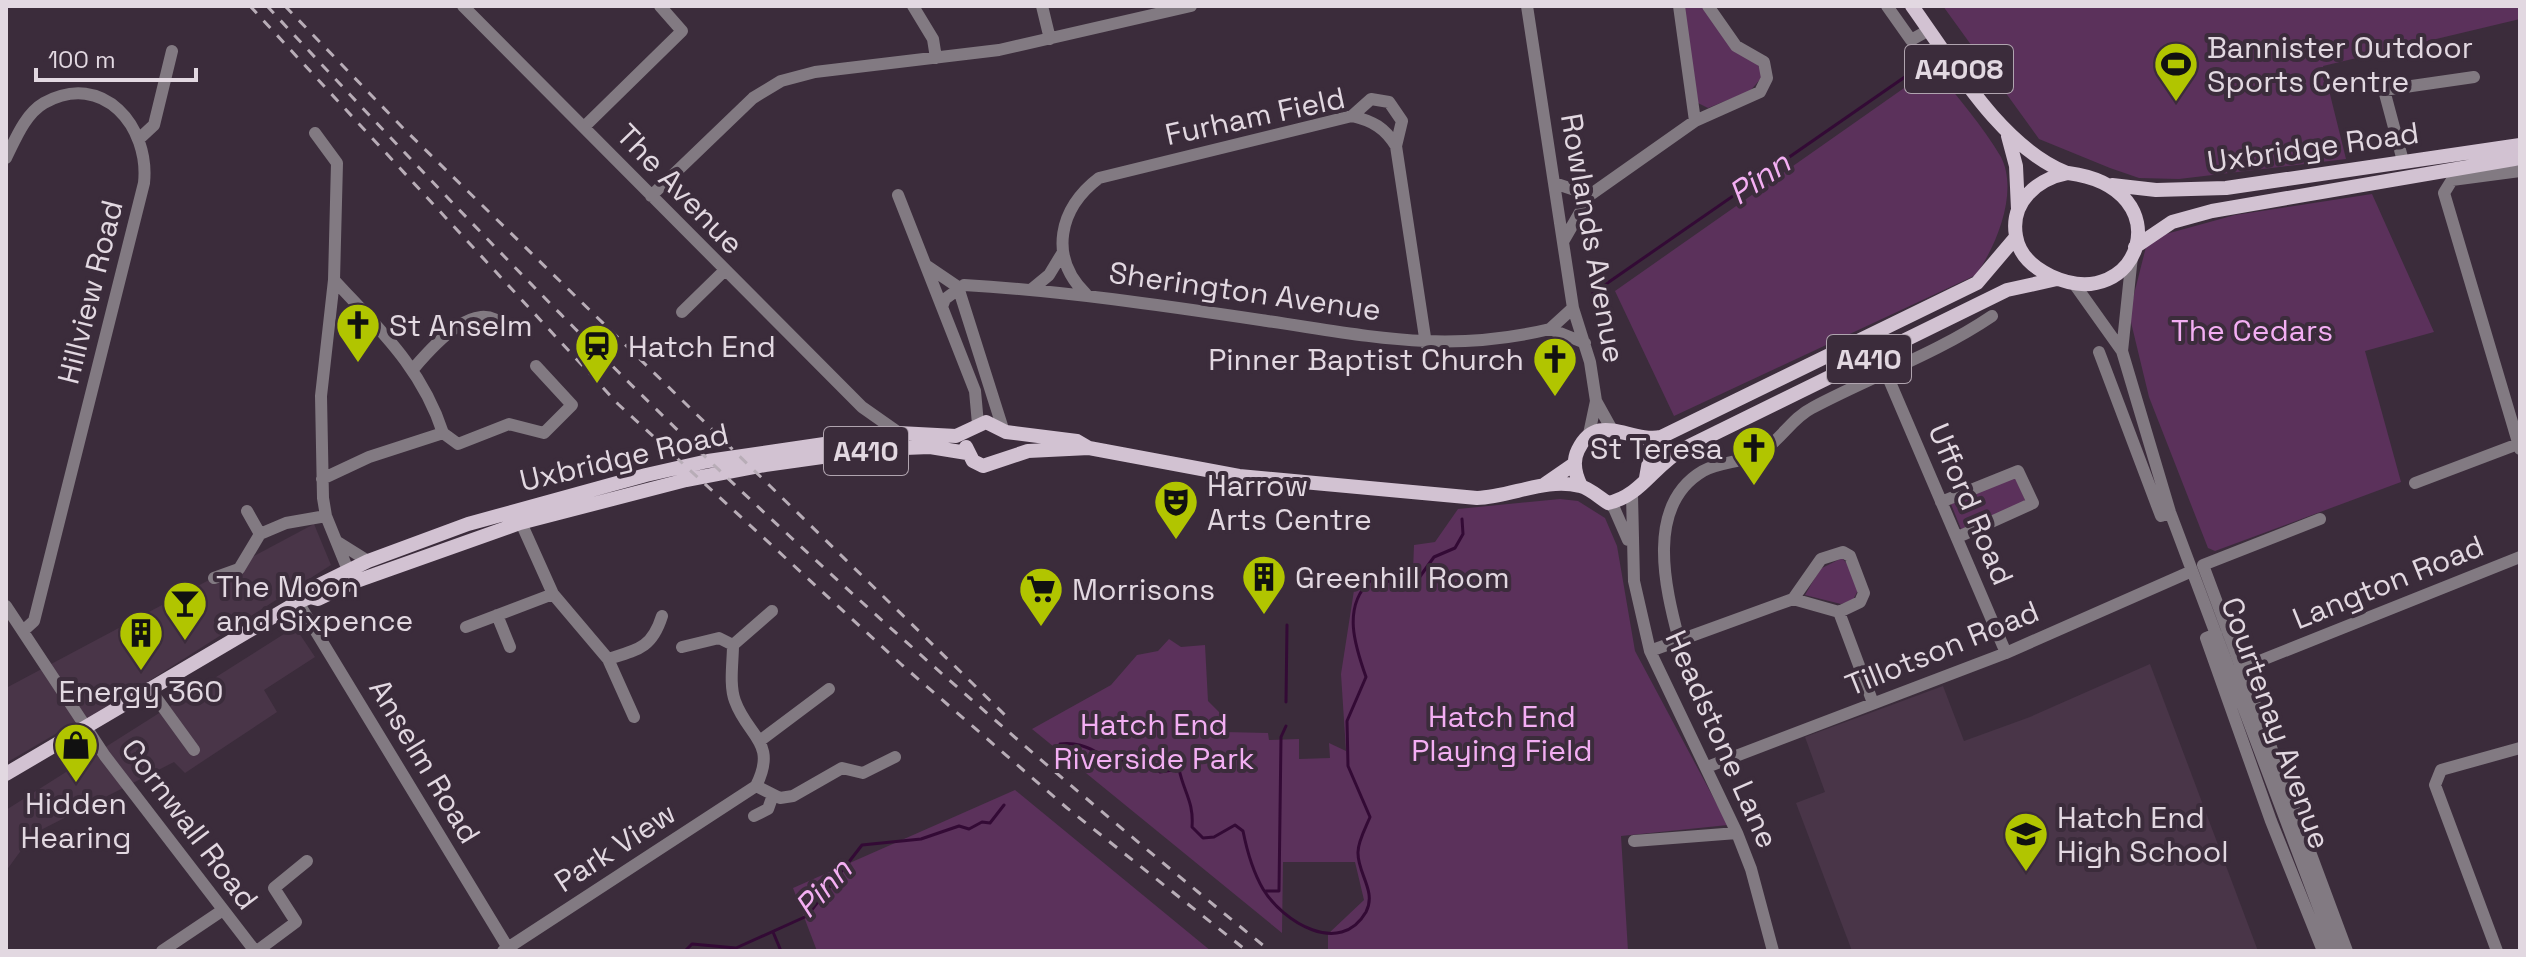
<svg xmlns="http://www.w3.org/2000/svg" width="2526" height="957" font-family="'Space Grotesk',sans-serif">
  <style>
    .built { fill: #493548 }
    .green { fill: #5b315b }
    .lines { fill: none; stroke-linecap: round; stroke-linejoin: round }
    .stream { stroke: #330a35; stroke-width: 3 }
    .minor { stroke: #827a82; stroke-width: 12 }
    .major { stroke: #d2c2d2; stroke-width: 14 }
    .rail { stroke: #b8adb7; stroke-width: 3; stroke-dasharray: 10 10; stroke-linecap: butt }
    .labels { text-anchor: middle; dominant-baseline: central; stroke-width: 8; stroke-linejoin: round; paint-order: stroke }
    .shield { fill: #3b2c3b; stroke: #b0a4af; stroke-width: 2 }
    .shield-label { font-size: 28px; font-weight: bold; fill: #e2d8e1 }
    .poi-label { font-size: 30px; fill: #e2d8e1; stroke: #3b2c3b; text-anchor: start }
    .street-label { font-size: 30px; fill: #e2d8e1; stroke: #3b2c3b }
    .park-label { font-size: 30px; fill: #f3aef3; stroke: #3b2c3b }
    .water-label { font-size: 32px; font-style: italic; fill: #f4aff3; stroke: #3b2c3b }
  </style>
  <rect width="100%" height="100%" fill="#3b2c3b"/>
  <!-- built -->
  <path class="built" d="M314,524L331,565L94,716L64,729L6,763V688Z
    M295,627L315,657L264,690L277,712L185,773L174,762L33,834L6,871V810Z
    M2150,664L2258,951H1852L1796,803L1825,792L1805,737L1943,686L1964,741L2030,717Z"/>
  <!-- green -->
  <path class="green" d="M1684,6H1704L1756,61L1763,76L1750,91L1708,108L1698,103Z
    M1943,6H2520V19L2323,66L2346,159L2179,179L2139,178L2110,168L2039,139Z
    M1934,67C1956,96 1983,126 2001,157C2019,192 1996,246 1976,275L1674,416L1615,291Z
    M2372,194L2434,332L2365,351L2401,482L2215,551L2208,548L2149,397L2129,314L2148,239L2235,215Z
    M2015,477L2026,502L1961,529L1951,504Z
    M1560,499L1578,501L1605,518L1617,546L1635,651L1728,825L1621,836L1628,951H1328V934L1364,900L1355,862H1283L1282,933L1032,729L1111,685L1137,655L1158,651L1169,639L1181,647L1205,645L1208,701L1223,716L1224,732L1268,733L1269,740L1299,739V759L1330,758L1329,743L1346,751L1341,674L1357,571H1413L1414,545L1435,542L1458,509Z
    M1842,558L1849,566L1858,590L1853,600L1841,604L1805,595L1820,569Z
    M1015,790L1211,951H817L793,888Z"/>
  <g class="lines">
    <!-- stream -->
    <path class="stream" d="M1593,293L1925,63
      M1286,702L1287,625
      M1060,744C1088,741 1095,756 1120,760C1138,763 1144,761 1160,772L1179,769C1184,793 1194,802 1192,827L1203,838L1214,837L1235,825L1243,831C1247,851 1252,870 1263,889C1283,922 1340,957 1366,912C1377,891 1357,873 1358,852C1358,841 1366,827 1370,817L1348,766L1347,721L1366,677C1355,646 1342,607 1370,581L1416,582L1434,557L1455,548L1463,534L1462,519
      M1266,891H1279L1281,737L1286,726
      M773,932L781,951
      M685,951L692,944L736,948L807,916L862,845L921,839L959,826L969,829L982,822L990,823L1004,805
      M883,951H897"/>
    <!-- minor -->
    <path class="minor" d="M463,6L862,407L899,433
      M913,6L933,39L936,58
      M1042,6L1050,39
      M1527,6L1573,308L1590,362L1596,401L1611,428
      M1679,6L1695,121
      M1887,6L1911,40L1929,30
      M1352,116L1371,99L1389,102L1402,121L1396,146
      M584,127L682,31L660,6
      M315,133L337,163L334,280L321,396L323,498L326,516L352,580
      M140,138L154,125L172,51
      M6,158C15,140 25,114 44,103C103,70 150,127 144,183L34,621L23,631
      M2403,161L2384,90L2474,77
      M2520,171L2452,180L2444,193L2520,449
      M1554,183L1590,195
      M898,195L975,391L978,424
      M651,196L753,98L781,81L815,72L999,50L1191,6
      M1564,240L1590,195L1695,121L1760,92L1767,78L1764,62L1736,46L1708,6
      M927,266L958,287L1003,429
      M334,280C379,329 422,368 443,433
      M2075,285L2122,351L2170,512L2335,951
      M1032,289L1049,275L1063,252
      M1086,294C1048,257 1059,208 1099,178L1352,116C1373,121 1385,128 1396,146L1426,344
      M942,307L945,299L964,285C1066,291 1166,306 1267,321C1370,336 1446,354 1550,329
      M1573,308L1550,329L1585,343
      M682,312L724,271
      M2122,351L2132,256
      M2099,352L2161,516L2170,512
      M414,368C432,347 477,295 504,327
      M1887,375L2006,653
      M443,433L458,444L509,424L544,433L572,405L536,366
      M1589,434L1596,401
      M322,479L369,457L443,433
      M2415,483L2518,444
      M1632,495L1634,581L1650,651L1737,833L1751,869L1773,951
      M1941,502L2018,471L2033,503L1958,537
      M1608,503L1614,508L1628,540
      M518,516L553,594L608,659L634,717
      M2320,519L2203,565L2347,951
      M260,534L286,523L326,516
      M336,541L368,561
      M214,578L239,569L260,534L247,511
      M1793,599L1821,559L1843,552L1850,556L1864,593L1860,602L1839,612
      M298,602L508,948
      M6,606L105,756L255,951
      M497,615L510,647
      M466,627L553,594
      M2216,634L2206,638L2271,821L2323,951
      M1679,640C1665,587 1645,505 1703,471C1721,461 1744,463 1761,452C1781,440 1792,418 1812,408C1872,376 1936,354 1992,316
      M682,647L719,638L733,645
      M1650,651L1793,599L1839,612L1873,703
      M608,659C638,650 652,648 662,616
      M2237,670L2520,557
      M149,688L194,750
      M761,740L829,689
      M1707,767L2006,653L2192,571
      M756,786C778,742 748,737 735,701C729,685 733,662 733,645L772,611
      M756,786L780,798L793,796L842,768L863,773L895,757
      M754,816L768,809L773,795
      M1634,841L1737,833
      M162,951L223,910
      M257,951L296,922L274,888L307,861
      M503,951L756,786
      M2497,951L2435,785L2441,770L2520,748"/>
    <!-- major -->
    <path class="major" d="M1912,6C1953,63 2001,147 2067,173
      M2008,136L2016,166L2018,209
      M2068,173C2184,188 2140,317 2051,276C2034,268 2019,255 2016,236C2010,202 2037,179 2068,173Z
      M2112,185L2156,190L2226,188L2520,145
      M2135,247L2172,222L2212,211L2520,158
      M1639,439L1649,461L1646,478
      M966,447L973,461L983,466L1028,451L1089,448
      M1545,484L1574,464
      M1581,486C1575,474 1572,462 1578,450C1597,410 1629,443 1661,437L1977,283L2016,237
      M310,597L313,588L368,561L468,524L646,475L708,461L899,433L956,436L986,422L1006,432L1077,441L1089,448L1239,476L1477,498C1511,497 1546,477 1580,486C1589,488 1599,497 1608,503C1641,496 1654,465 1683,449L2007,290L2057,279
      M6,774L298,602L310,597L318,599L354,582L520,523L686,480L765,465L879,449L930,447L967,453"/>
    <!-- rail -->
    <path class="rail" d="M250,6L618,404L902,665L1067,808L1247,951
      M267,6C420,170 574,333 737,487C909,649 1087,802 1270,951
      M285,6L404,129L1009,719"/>
  </g>
  <!-- icons -->
  <defs>
    <g id="stadium-pin" transform="scale(2.3)"><path d="M0 17L-7.5 6A9.5 9.5 0 1 1 7.5 6Z" fill="#b1c500" stroke="#3b2c3b"/><path d="M0-5a6.5 5 0 1 0 0 10a6.5 5 0 1 0 0-10ZM-3.5-1.8h7v3.6h-7Z" fill="#111"/></g>
    <g id="church-pin" transform="scale(2.3)"><path d="M0 17L-7.5 6A9.5 9.5 0 1 1 7.5 6Z" fill="#b1c500" stroke="#3b2c3b"/><path d="M-1.2-6h2.4v3.5h3.3v2.4h-3.3V6h-2.4V-.1h-3.3v-2.4h3.3Z" fill="#111"/></g>
    <g id="station-pin" transform="scale(2.3)"><path d="M0 17L-7.5 6A9.5 9.5 0 1 1 7.5 6Z" fill="#b1c500" stroke="#3b2c3b"/><path d="M-3-6H3Q5-6 5-4V2Q5 4 3 4L4.5 6H3L1.5 4h-3L-3 6H-4.5L-3 4Q-5 4-5 2V-4Q-5-6-3-6ZM-3.5-4v3h7v-3ZM-3.5 1v1.5H-2V1ZM2 1v1.5H3.5V1Z" fill="#111"/></g>
    <g id="theatre-pin" transform="scale(2.3)"><path d="M0 17L-7.5 6A9.5 9.5 0 1 1 7.5 6Z" fill="#b1c500" stroke="#3b2c3b"/><path d="M-5-5.5Q0-4 5-5.5V0Q5 5 0 6Q-5 5-5 0ZM-3.3-2.5H-1v1.5H-3.3ZM1-2.5H3.3v1.5H1ZM-2.8 1Q0 5.5 2.8 1Z" fill="#111"/></g>
    <g id="building-pin" transform="scale(2.3)"><path d="M0 17L-7.5 6A9.5 9.5 0 1 1 7.5 6Z" fill="#b1c500" stroke="#3b2c3b"/><path d="M-4-6H4V6H1V3H-1V6H-4ZM-2.5-4.3h1.7v1.8h-1.7ZM.8-4.3h1.7v1.8H.8ZM-2.5-1h1.7V.8h-1.7ZM.8-1h1.7V.8H.8Z" fill="#111"/></g>
    <g id="supermarket-pin" transform="scale(2.3)"><path d="M0 17L-7.5 6A9.5 9.5 0 1 1 7.5 6Z" fill="#b1c500" stroke="#3b2c3b"/><path d="M-6-5.5h2.5l.6 2H6L4.5 2H-2.5L-4.4-4H-6ZM-1.5 3.2a1.3 1.3 0 1 0 .1 0ZM3 3.2a1.3 1.3 0 1 0 .1 0Z" fill="#111"/></g>
    <g id="bar-pin" transform="scale(2.3)"><path d="M0 17L-7.5 6A9.5 9.5 0 1 1 7.5 6Z" fill="#b1c500" stroke="#3b2c3b"/><path d="M-6-5H6L.8 .8V4.5H3.5V6h-7V4.5H-.8V.8Z" fill="#111"/></g>
    <g id="shop-pin" transform="scale(2.3)"><path d="M0 17L-7.5 6A9.5 9.5 0 1 1 7.5 6Z" fill="#b1c500" stroke="#3b2c3b"/><path d="M-5-2.5h2.3a2.7 3.5 0 0 1 5.4 0H5L5.5 6h-11ZM-1.5-2.5h3a1.5 2.3 0 0 0-3 0Z" fill="#111"/></g>
    <g id="school-pin" transform="scale(2.3)"><path d="M0 17L-7.5 6A9.5 9.5 0 1 1 7.5 6Z" fill="#b1c500" stroke="#3b2c3b"/><path d="M0-5L7-2L0 1L-7-2ZM-4 1L0 2.5L4 1V4Q0 6-4 4Z" fill="#111"/></g>
  </defs>
  <g fill-rule="evenodd">
    <use href="#stadium-pin" x="2176" y="64"/>
    <use href="#church-pin" x="358" y="325"/>
    <use href="#station-pin" x="597" y="346"/>
    <use href="#church-pin" x="1555" y="359"/>
    <use href="#church-pin" x="1754" y="448"/>
    <use href="#theatre-pin" x="1176" y="502"/>
    <use href="#building-pin" x="1264" y="577"/>
    <use href="#supermarket-pin" x="1041" y="589"/>
    <use href="#bar-pin" x="185" y="603"/>
    <use href="#building-pin" x="141" y="633"/>
    <use href="#shop-pin" x="76" y="745"/>
    <use href="#school-pin" x="2026" y="834"/>
  </g>
  <g class="labels">
    <!-- shield labels -->
    <g class="shield">
      <rect x="1905" y="45" width="108" height="48" rx="6"/>
      <rect x="1827" y="335" width="84" height="48" rx="6"/>
      <rect x="824" y="427" width="84" height="48" rx="6"/>
    </g>
    <g class="shield-label">
      <text x="1959" y="69">A4008</text>
      <text x="1869" y="359">A410</text>
      <text x="866" y="451">A410</text>
    </g>
    <!-- poi labels -->
    <g class="poi-label">
      <text x="2207" y="47">Bannister Outdoor<tspan x="2207" dy="34">Sports Centre</tspan></text>
      <text x="389" y="325">St Anselm</text>
      <text x="628" y="346">Hatch End</text>
      <text x="1524" y="359" text-anchor="end">Pinner Baptist Church</text>
      <text x="1723" y="448" text-anchor="end">St Teresa</text>
      <text x="1207" y="485">Harrow<tspan x="1207" dy="34">Arts Centre</tspan></text>
      <text x="1295" y="577">Greenhill Room</text>
      <text x="216" y="586">The Moon<tspan x="216" dy="34">and Sixpence</tspan></text>
      <text x="1072" y="589">Morrisons</text>
      <text x="141" y="691" text-anchor="middle">Energy 360</text>
      <text x="76" y="803" text-anchor="middle">Hidden<tspan x="76" dy="34">Hearing</tspan></text>
      <text x="2057" y="817">Hatch End<tspan x="2057" dy="34">High School</tspan></text>
    </g>
    <!-- street labels -->
    <g class="street-label">
      <text transform="translate(1255 116) rotate(-12)">Furham Field</text>
      <text transform="translate(2313 147) rotate(-8)">Uxbridge Road</text>
      <text transform="translate(680 189) rotate(46)">The Avenue</text>
      <text transform="translate(1593 238) rotate(80)">Rowlands Avenue</text>
      <text transform="translate(1245 291) rotate(8)">Sherington Avenue</text>
      <text transform="translate(90 292) rotate(-76)">Hillview Road</text>
      <text transform="translate(624 457) rotate(-13)">Uxbridge Road</text>
      <text transform="translate(1971 504) rotate(67)">Ufford Road</text>
      <text transform="translate(2388 582) rotate(-22)">Langton Road</text>
      <text transform="translate(1942 648) rotate(-22)">Tillotson Road</text>
      <text transform="translate(2276 723) rotate(70)">Courtenay Avenue</text>
      <text transform="translate(1722 739) rotate(66)">Headstone Lane</text>
      <text transform="translate(425 761) rotate(59)">Anselm Road</text>
      <text transform="translate(190 824) rotate(53)">Cornwall Road</text>
      <text transform="translate(615 847) rotate(-33)">Park View</text>
    </g>
    <!-- park labels -->
    <g class="park-label">
      <text x="2252" y="330">The Cedars</text>
      <text x="1502" y="716">Hatch End<tspan x="1502" dy="34">Playing Field</tspan></text>
      <text x="1154" y="724">Hatch End<tspan x="1154" dy="34">Riverside Park</tspan></text>
    </g>
    <!-- water labels -->
    <g class="water-label">
      <text transform="translate(1759 178) rotate(-35)">Pinn</text>
      <text transform="translate(823 888) rotate(-47)">Pinn</text>
    </g>
  </g>
  <!-- border -->
  <rect width="2526" height="957" fill="none" stroke="#e2d8e1" stroke-width="16"/>
  <!-- scale -->
  <path d="M36 68v12h160v-12" fill="none" stroke="#e2d8e1" stroke-width="4"/>
  <text x="48" y="68" font-size="24" fill="#e2d8e1" stroke="#3b2c3b" stroke-width="6" paint-order="stroke">100 m</text>
</svg>
